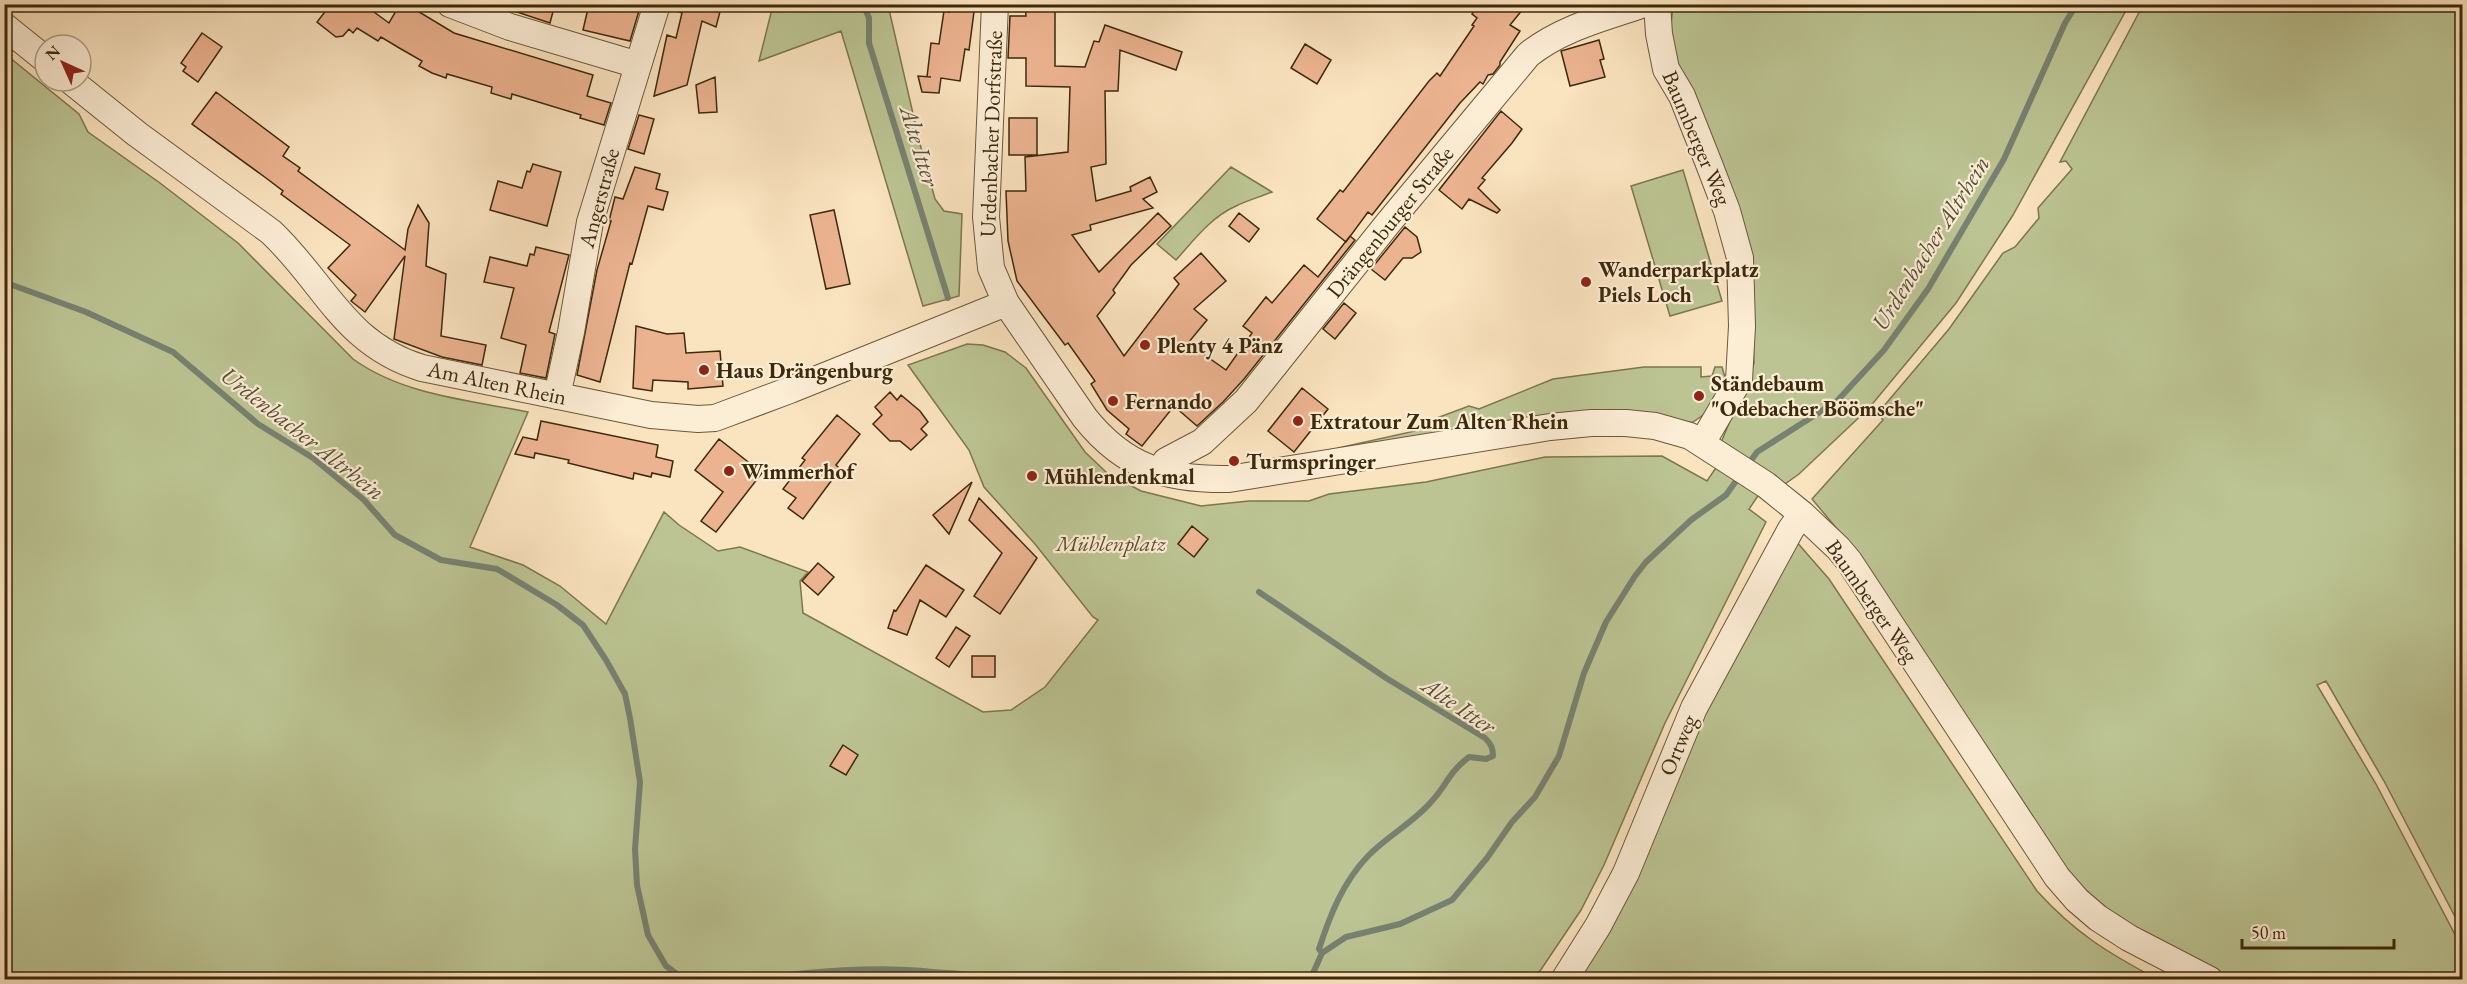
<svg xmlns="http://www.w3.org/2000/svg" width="2467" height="984" font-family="'EB Garamond',serif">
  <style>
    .green { fill: #bcc493; stroke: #7c764f; stroke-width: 1.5 }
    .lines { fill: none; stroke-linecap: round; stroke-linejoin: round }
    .stream { stroke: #778271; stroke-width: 6 }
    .building { fill: #ecb390; stroke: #3d290b; stroke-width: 1.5 }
    .minor-casing { stroke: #6c5838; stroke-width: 28 }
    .minor { stroke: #fcedd5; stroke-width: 26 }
    .poi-dot { fill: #8f2418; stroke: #fcedd5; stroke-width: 2 }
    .labels { text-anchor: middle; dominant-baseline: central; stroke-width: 4.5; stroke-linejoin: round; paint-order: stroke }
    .street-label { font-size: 22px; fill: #3d290b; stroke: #fcedd5 }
    .poi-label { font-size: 22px; font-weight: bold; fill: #3d290b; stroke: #fcedd5; text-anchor: start }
    .park-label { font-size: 22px; font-style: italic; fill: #5d502d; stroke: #fcedd5 }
    .water-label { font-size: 24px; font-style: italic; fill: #554e36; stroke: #fcedd5 }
  </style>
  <rect width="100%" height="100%" fill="#fae3bf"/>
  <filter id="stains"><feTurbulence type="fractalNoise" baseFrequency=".00333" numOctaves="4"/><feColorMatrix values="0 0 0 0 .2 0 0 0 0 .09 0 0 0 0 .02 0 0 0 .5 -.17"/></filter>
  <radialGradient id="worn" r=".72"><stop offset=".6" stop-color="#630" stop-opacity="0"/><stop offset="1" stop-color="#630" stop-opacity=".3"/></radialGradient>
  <!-- green -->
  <path class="green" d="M773,5H888L920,144L935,199L944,211L962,214L959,296L923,306L841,31L759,61Z
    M1673,5H2129L2013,215L1956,303L1869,408L1799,474L1782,486L1770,478L1749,509L1766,522L1665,723L1604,865L1581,910L1534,980L5,979L4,53L79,114L88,132L160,183L238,243L353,359C403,395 468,400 528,412L470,547L523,565L560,586L606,624L664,512L679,525L718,551L740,547L808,572L800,581L803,613L983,712L1011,710L1045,687L1098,620L1093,617L1035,544L984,487L969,450L908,365L967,344L983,345L1005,352L1026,368L1085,452L1107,473L1141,491L1201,506L1249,501H1309L1329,494L1426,482L1545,457L1662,456L1707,481L1728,450L1720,445L1754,363L1752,306L1673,66L1671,25Z
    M2143,5H2462V930L2384,781L2326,681L2317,685L2376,784L2462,948V979H2230L2131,926L2100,905L2084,891L2066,868L1858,554L1812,499L1883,420L1878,413L1949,329L2003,253L2015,247L2039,218L2038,208L2072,169L2066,161L2060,162Z
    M1231,167L1272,192C1260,197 1248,200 1236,206C1211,217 1194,240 1176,260L1157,244Z
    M1683,170L1722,301L1670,316L1631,186Z
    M1644,367H1701V377L1712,376L1715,367H1722L1727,384L1706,413L1693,422L1339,451L1338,448L1415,431V426L1469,406L1479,409L1553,379Z
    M1795,540L1829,579L2037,891C2075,933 2108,953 2157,979L1577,980L1703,713Z"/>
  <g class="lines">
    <!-- stream -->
    <path class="stream" d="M863,4L869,18V43L948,298
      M4,282L86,312L173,352L258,424L313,458L364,500L395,535L441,560L497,569L557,605L583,625L606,660L625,694L630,718L640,782L635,849L637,885L648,935L666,966L685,980
      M1747,466L1757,452L1837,401L1884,350L1928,289L2004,159L2065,23L2077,4
      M1259,592L1386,678L1485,738C1491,744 1493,748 1493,756L1486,759L1469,757C1448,773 1447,785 1431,802C1413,823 1387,836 1368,856C1343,882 1330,915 1319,949L1322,953
      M740,980C805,973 867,965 933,972C950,974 967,972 983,980
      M1310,980L1322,953L1346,937L1400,924L1452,900L1487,858L1512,822L1535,797L1559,756L1584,673L1606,622L1635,576L1646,562L1691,520L1726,495L1741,474"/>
  </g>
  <!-- building -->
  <path class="building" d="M331,4H363L389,23L400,4H406L454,33L593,75L587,96L611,103L604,125L580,118L581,115L512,94L511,99L491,93L492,87L447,74L446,78L432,73L419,66L422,61L401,49L381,37L378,41L357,28L353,33L349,29L343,36L336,37L317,22Z
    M493,4H555L550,23Z
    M589,4H641L630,41L583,30Z
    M672,4H722L716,27L702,21L687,85L654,96L667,35L676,38L682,13L671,9Z
    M950,4H975L969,50L965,49L960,81L941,78L939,93L922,92L918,76L931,77H927L931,43L939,44L944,11L949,12Z
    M1025,4H1047L1055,7V66L1085,67L1094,41L1099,42L1105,25L1182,52L1176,70L1120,50L1118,91H1105L1106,164L1091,167L1096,201L1131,191L1130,187L1150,177L1157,192L1143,199L1153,208L1090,225L1091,230L1072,235L1099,272L1158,213L1171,226L1131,265L1113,290L1115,293L1097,316L1124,356L1179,284L1174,278L1201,253L1226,281L1194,309L1207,320L1188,343L1226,370L1252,333L1243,326L1266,297L1272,303L1304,265L1318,277L1350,236L1355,240L1244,379L1223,402L1197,426L1174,406L1142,446L1126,434L1129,429L1107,410L1091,384L1095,381L1068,343L1065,345L1017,281L1008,241L1006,191H1026L1025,157L1068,152L1070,87L1026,86V58H1008L1010,16H1026Z
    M1479,4H1527L1510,25L1520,31L1500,62V65L1493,74L1488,75L1483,84L1480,82L1460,103L1372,215L1368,212L1346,242L1317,219L1340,190L1343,192L1429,81L1437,73L1440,76L1474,26L1472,25L1477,18L1472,14Z
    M202,33L222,47L198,82L183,71L186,67L181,63Z
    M1599,40L1604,59L1600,60L1605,77L1570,86L1561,51Z
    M1305,44L1331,60L1317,84L1291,68Z
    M715,77L717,112L699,113L696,85Z
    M216,92L289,147L283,156L300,168L298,171L405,250L408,229L418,205L429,223L426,266L446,274L441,336L486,345L482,365L442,357L394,339L405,256L365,312L351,301L356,295L328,268L350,245L281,194L283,191L266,178L192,124Z
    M1501,111L1522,129L1512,143L1482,178L1485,180L1478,188L1500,210L1497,213L1469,199L1462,209L1439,190Z
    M639,115L654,119L644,154L628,149Z
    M1009,118H1037V155H1009Z
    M533,164L561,172L547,226L490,210L498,181L522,188L527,171L530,172Z
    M635,167L660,174L656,189L668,192L663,210L648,206L632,264L630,263L600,382L577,375L597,270L611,221H609L615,197L623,199Z
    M834,210L850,284L826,289L810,215Z
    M1239,213L1259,229L1249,242L1229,226Z
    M1405,227L1417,237L1421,252L1412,258H1403L1385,280L1371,269Z
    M536,247L569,255L549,332L555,334L546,378L520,373L526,345L501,338L514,288L484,282L490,257L527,266L530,254L534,255Z
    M1344,303L1356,313L1335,339L1323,329Z
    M636,326L667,334L684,333L686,353L720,351L723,386L688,389V382L653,380L652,391L633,388Z
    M1302,388L1328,409L1294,452L1268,431Z
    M890,392L897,400L901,395L920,411L928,422L921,429L927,435L911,450L900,441H890L873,424L882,415L875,407Z
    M837,415L860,434L836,465L840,469L803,519L788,508L796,498L783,489L805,460L802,458Z
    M541,421L658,445L656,457L673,461L670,477L652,473L651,477L634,473L633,479L568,463L569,460L535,453L534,458L515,454L523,437L537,440Z
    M719,439L762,473L716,532L701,521L723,492L695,470Z
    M972,482L949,534L933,515Z
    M979,498L1037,558L1000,614L974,596L1002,553L969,520Z
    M1192,526L1208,539L1194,557L1178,544Z
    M818,563L834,577L818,595L802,581Z
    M926,565L964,590L946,617L920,600L907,635L888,628L894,610L896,611Z
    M956,627L970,636L949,667L936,658Z
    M972,656H995V677H972Z
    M843,745L858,755L846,775L830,766Z"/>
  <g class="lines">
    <!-- minor casing -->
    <g class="minor-casing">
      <path id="minor" d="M450,4L510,27L638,65
        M995,4L986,217L991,268L1006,303L1085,418C1125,468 1167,480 1229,479L1550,427L1591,423H1626L1655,426L1690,436L1766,485L1802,514L1838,548L1849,561L2057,877L2077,900L2098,918L2129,938L2210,980
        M1657,4L1659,34L1666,69L1682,96L1709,164L1727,211L1740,258L1742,326L1739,380L1702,443
        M4,26L45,59
        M71,81L137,134L271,232C326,284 344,344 422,368L651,415L698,419L715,418L790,390L1006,303
        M557,396L571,332L590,222L657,4
        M1159,472L1166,461L1202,442L1246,401L1389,222L1528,55C1561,28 1604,18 1644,4
        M1564,980L1598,926L1626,873L1694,708L1791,529L1802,514"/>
    </g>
    <!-- minor -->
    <use href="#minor" class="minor"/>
  </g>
  <!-- markers -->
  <g class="poi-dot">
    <circle cx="1586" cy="282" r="6"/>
    <circle cx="1145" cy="345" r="6"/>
    <circle cx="704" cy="370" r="6"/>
    <circle cx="1699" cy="396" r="6"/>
    <circle cx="1113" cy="401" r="6"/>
    <circle cx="1298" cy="421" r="6"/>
    <circle cx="1234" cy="461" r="6"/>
    <circle cx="729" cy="471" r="6"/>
    <circle cx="1032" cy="476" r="6"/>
  </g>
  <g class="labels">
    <!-- street labels -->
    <g class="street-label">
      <text transform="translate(991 134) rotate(-88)">Urdenbacher Dorfstraße</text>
      <text transform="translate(1697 138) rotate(67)">Baumberger Weg</text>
      <text transform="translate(599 198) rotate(-75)">Angerstraße</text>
      <text transform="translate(1390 222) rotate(-51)">Drängenburger Straße</text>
      <text transform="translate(497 383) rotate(12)">Am Alten Rhein</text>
      <text transform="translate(1872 601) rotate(55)">Baumberger Weg</text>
      <text transform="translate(1678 745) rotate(-67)">Ortweg</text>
    </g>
    <!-- poi labels -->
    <g class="poi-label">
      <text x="1598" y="269">Wanderparkplatz<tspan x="1598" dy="25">Piels Loch</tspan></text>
      <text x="1157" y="345">Plenty 4 Pänz</text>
      <text x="716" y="370">Haus Drängenburg</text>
      <text x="1711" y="383">Ständebaum<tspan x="1711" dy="25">"Odebacher Böömsche"</tspan></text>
      <text x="1125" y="401">Fernando</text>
      <text x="1310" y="421">Extratour Zum Alten Rhein</text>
      <text x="1246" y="461">Turmspringer</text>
      <text x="741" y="471">Wimmerhof</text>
      <text x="1044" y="476">Mühlendenkmal</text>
    </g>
    <!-- park labels -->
    <g class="park-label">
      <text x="1111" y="543">Mühlenplatz</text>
    </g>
    <!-- water labels -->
    <g class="water-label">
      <text transform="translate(920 146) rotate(73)">Alte Itter</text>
      <text transform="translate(1930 243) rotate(-58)">Urdenbacher Altrhein</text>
      <text transform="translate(303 433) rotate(38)">Urdenbacher Altrhein</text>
      <text transform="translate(1459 705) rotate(34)">Alte Itter</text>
    </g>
  </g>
  <!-- margin -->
  <rect width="2467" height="984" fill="none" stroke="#fae3bf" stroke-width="24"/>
  <rect x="6" y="6" width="2455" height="972" fill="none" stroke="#3d290b" stroke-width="3"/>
  <rect x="12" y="12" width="2443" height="960" fill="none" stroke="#3d290b" stroke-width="1.5"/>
  <!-- north arrow -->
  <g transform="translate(63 63) rotate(315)"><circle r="28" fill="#fcedd5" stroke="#b09f84" stroke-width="1.5"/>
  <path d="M0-4.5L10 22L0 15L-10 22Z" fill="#8f2418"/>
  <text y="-9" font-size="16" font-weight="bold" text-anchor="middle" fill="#3d290b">N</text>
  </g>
  <!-- scale -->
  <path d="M2242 939v9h152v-9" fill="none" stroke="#3d290b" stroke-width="3"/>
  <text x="2251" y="939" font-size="18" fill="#3d290b" stroke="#fcedd5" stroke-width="4.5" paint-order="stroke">50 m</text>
  <rect width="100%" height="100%" filter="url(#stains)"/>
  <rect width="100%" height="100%" fill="url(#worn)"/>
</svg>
